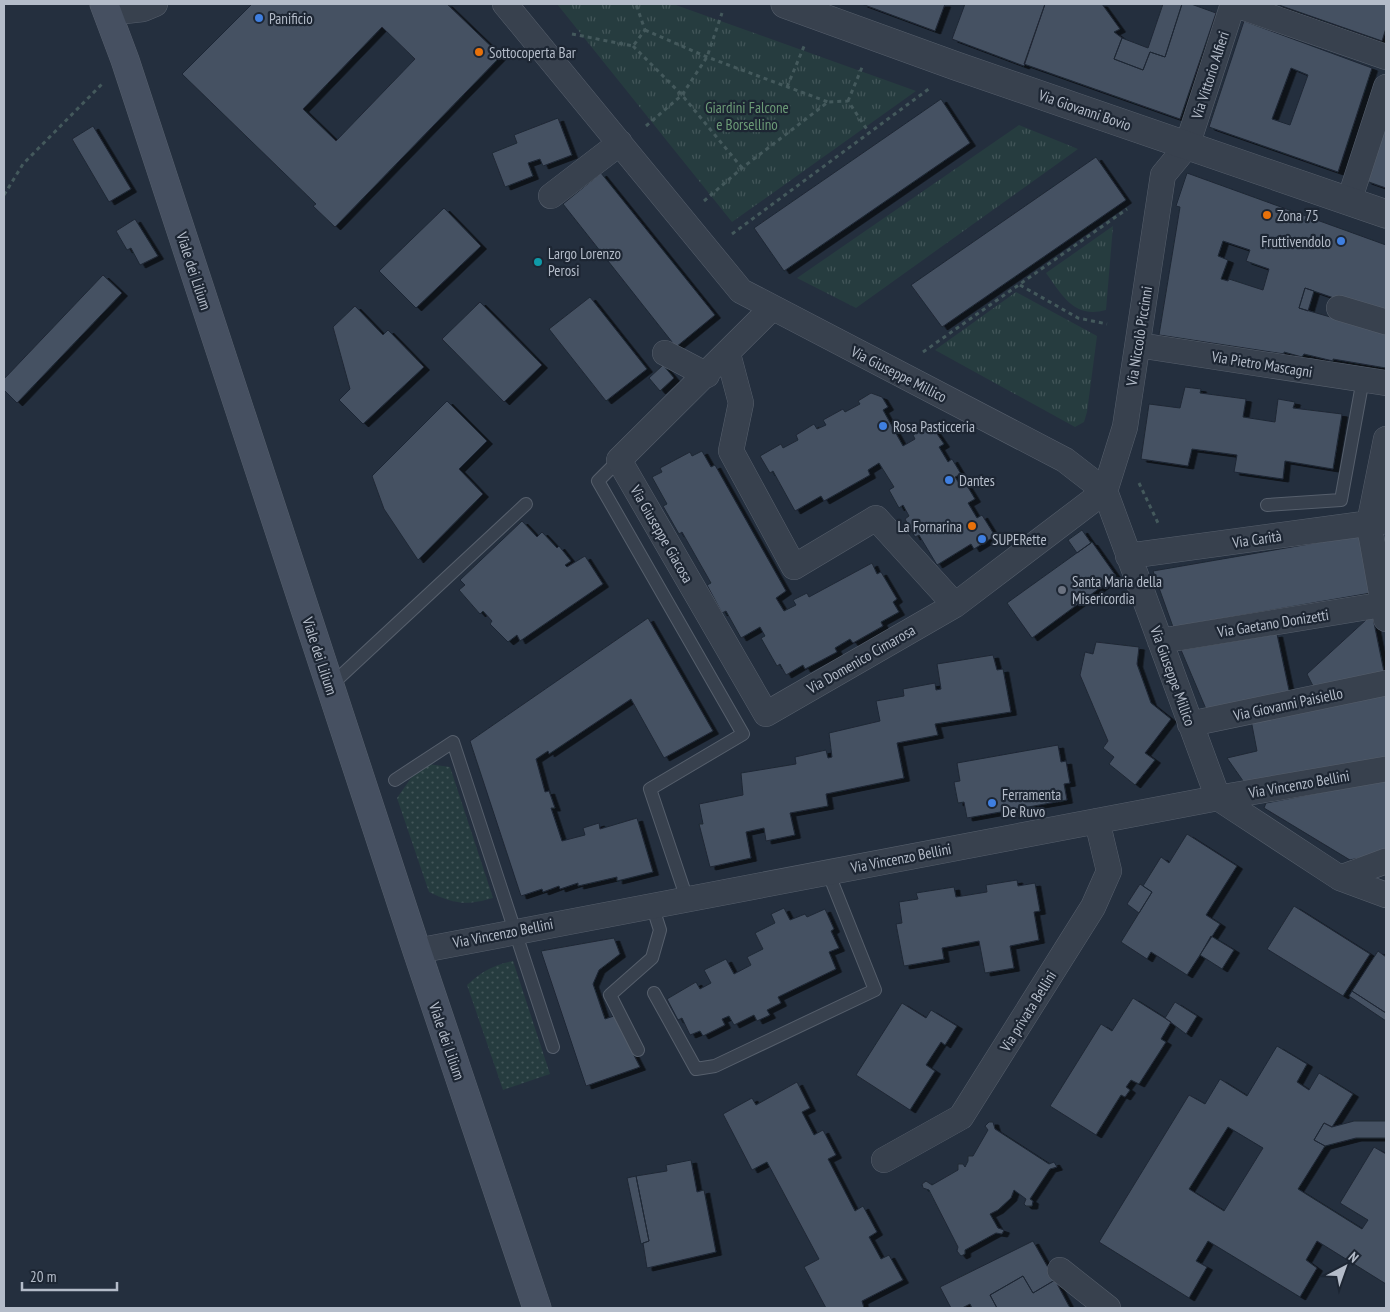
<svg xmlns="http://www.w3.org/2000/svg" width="1390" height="1312" font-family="'PT Sans Narrow',sans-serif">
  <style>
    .park { fill: url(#park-tufts) }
    .garden { fill: url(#garden-dots) }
    .building { fill: #455162; stroke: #1f2835; fill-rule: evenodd; filter: url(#shadow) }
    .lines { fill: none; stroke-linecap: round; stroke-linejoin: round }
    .service-casing { stroke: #565f6c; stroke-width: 14 }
    .minor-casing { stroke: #565f6c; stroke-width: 26 }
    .tertiary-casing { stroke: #565f6c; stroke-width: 29 }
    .secondary-casing { stroke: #565f6c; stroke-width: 29 }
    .path { stroke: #44595c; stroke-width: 3; stroke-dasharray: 4 4; stroke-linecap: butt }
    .service { stroke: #38414e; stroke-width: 12 }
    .minor { stroke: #38414e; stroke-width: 25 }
    .tertiary { stroke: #38414e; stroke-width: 28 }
    .secondary { stroke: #465061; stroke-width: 28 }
    .shop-dot { fill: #3f7fe0; stroke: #1d2633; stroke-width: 2 }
    .food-dot { fill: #e8710a; stroke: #1d2633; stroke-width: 2 }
    .culture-dot { fill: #0f9aa8; stroke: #1d2633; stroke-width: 2 }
    .worship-dot { fill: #6b7280; stroke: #1d2633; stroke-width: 2 }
    .labels { text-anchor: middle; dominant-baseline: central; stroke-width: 4.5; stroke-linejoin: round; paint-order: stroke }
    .poi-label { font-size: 15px; fill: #b4bcc9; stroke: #1d2633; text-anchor: start }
    .street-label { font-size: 15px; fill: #b4bcc9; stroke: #1d2633 }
    .park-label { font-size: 15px; fill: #6b9a76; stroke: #1d2633 }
  </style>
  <defs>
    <pattern id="park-tufts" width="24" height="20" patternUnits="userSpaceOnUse" patternTransform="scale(1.25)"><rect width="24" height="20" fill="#263c3f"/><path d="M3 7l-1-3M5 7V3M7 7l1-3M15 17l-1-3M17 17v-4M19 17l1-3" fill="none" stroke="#435659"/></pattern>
    <pattern id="garden-dots" width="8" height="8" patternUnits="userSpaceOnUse" patternTransform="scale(1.25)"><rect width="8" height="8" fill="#263c3f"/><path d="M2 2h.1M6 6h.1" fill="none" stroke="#435659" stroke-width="1.8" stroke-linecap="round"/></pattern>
    <filter id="shadow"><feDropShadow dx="5.5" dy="3" stdDeviation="0" flood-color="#0009"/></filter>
  </defs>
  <rect width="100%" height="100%" fill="#242f3e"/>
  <!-- park -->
  <path class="park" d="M557,4H673L916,91L732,222Z
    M1019,125L1078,149L856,308L797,278Z
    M1113,226L1106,310C1074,319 1062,295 1046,273Z
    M1016,292L1097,336L1087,412L1084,422L1075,427L935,350Z"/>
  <!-- garden -->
  <path class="garden" d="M428,764L450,767L493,898C466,906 454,904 429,892L397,798L411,778Z
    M513,961L550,1074L503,1090L467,985C482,971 493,965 513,961Z"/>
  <!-- building -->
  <path class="building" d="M252,4H447L500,55L499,58L335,227L313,206L316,204L182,74ZM382,27L415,59L336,141L303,109Z
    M862,4H945L935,31Z
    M965,4H1045L1024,66L952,39Z
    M1045,4H1102L1120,29L1114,32L1122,38L1114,59L1143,70L1150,52L1165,57L1182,4H1191L1216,13L1180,119L1024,64Z
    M1163,4H1182L1165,57L1150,52L1143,70L1114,59L1122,38L1148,48Z
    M1276,4H1386V28L1382,41Z
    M1244,21L1372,68L1338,172L1209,127ZM1291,68L1308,75L1290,125L1272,119Z
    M941,99L970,143L784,271L754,228Z
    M558,118L572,155L543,166L540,159L528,163L533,176L505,187L492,153L517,143L514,135Z
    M1386,124V188L1366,181Z
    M93,126L131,189L109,202L72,139Z
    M1096,157L1126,200L942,327L911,285Z
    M601,173L715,315L676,347L563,204Z
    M1187,173L1386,245V316L1305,288L1299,308L1386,333V368L1333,359V361L1304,354L1302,357L1284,352V354L1159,335L1180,207L1176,206ZM1223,241L1250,250L1246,261L1269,269L1263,290L1229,279L1228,281L1221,279L1228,260L1218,256Z
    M444,208L481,246L416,308L379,271Z
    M135,219L158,256L140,265L131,248L127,250L116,231Z
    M103,275L122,293L17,403L4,390V379Z
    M1305,288L1314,291L1308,311L1299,308Z
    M590,297L647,369L606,401L549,329Z
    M480,302L542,365L504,402L442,339Z
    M355,306L383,335L388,330L424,367L363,424L339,400L350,389L333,327Z
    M663,365L674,378L660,391L649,378Z
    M1185,387L1201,389L1200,393L1246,399L1243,417L1275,422L1278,399L1295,402L1293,408L1342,414L1333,469L1285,461L1283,479L1234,472L1237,455L1192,449L1188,466L1141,459L1149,404L1180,408Z
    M871,393L882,397L888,407L883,410L903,446L915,439L913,435L926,427L933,428L944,444L939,447L948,462L952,459L961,474L955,477L961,486L966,484L975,499L968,503L977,518L982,515L995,536L974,549L971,544L937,565L919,535L915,537L905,519L909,516L903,505L899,508L889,490L894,487L879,463L868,470L870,475L824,501L821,496L795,511L773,471L770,473L760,456L781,444L783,448L798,440L796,435L814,424L817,429L826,425L823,420L843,409L845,412L860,404L858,401Z
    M447,401L487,441L459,469L483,494L418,560L384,509L372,476Z
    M702,451L711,467L715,465L786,591L776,598L784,611L796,605L793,600L807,593L809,597L872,563L877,574L881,572L897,599L893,602L899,612L881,622L883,626L853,643L850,639L835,648L837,652L805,669L803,665L786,675L780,664L777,666L761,638L765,636L760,627L741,638L726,611L722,613L707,585L711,583L682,532L679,534L663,506L667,504L652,477L662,472L660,468L690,452L692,456Z
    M522,521L537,537L542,532L557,548L559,546L571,561L565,565L567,567L585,556L603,584L520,641L517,635L508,642L490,624L492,621L483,611L480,614L459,590L465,585L460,580Z
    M1082,530L1091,543L1077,553L1068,540Z
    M1361,535L1371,593L1173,627L1153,571Z
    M1092,542L1116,576L1032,638L1007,603Z
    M648,618L713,731L664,758L631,699L549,754L548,751L536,759L545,792L549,791L555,808H551L562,841L585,835L583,828L599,823L600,829L637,818L653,872L617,881V877L578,886V883L560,889L559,886L543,892L542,889L521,896L470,741Z
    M1373,618L1385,677L1315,690L1307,674L1367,619Z
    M1277,634L1290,695L1206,709L1181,650Z
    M1096,642L1139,647L1137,664L1151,703L1171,719L1145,753L1155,760L1135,785L1109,764L1114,757L1103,748L1108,741L1080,675L1085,652L1093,654Z
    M993,655L997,670L1003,669L1011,712L935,724L938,735L897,743L904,778L826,794L828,806L790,813L795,835L766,841L764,828L746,832L751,858L710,867L699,824H703L699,804L743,795L741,773L796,764L795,757L826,750L828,758L832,757L829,733L880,721L876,701L904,696L903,689L935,683L936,690L941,689L937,664Z
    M1386,695V763L1248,788L1227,758L1257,751L1251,720Z
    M1058,745L1061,762L1066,761L1069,778L1070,783L1064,784L1067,800L967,818L964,802L958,803L954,782L960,781L957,763Z
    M1386,780V852L1350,860L1264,808L1266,803Z
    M1187,834L1237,866L1206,915L1220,924L1187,975L1151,952L1147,959L1121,942L1152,892L1143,886L1161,857L1169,863Z
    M1017,880L1018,886L1035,883L1040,911L1034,912L1039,940L1010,946L1014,968L985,973L979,941L942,948L944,959L904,966L896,924L902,923L899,902L918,899L916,893L954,887L956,897L987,892L986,885Z
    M1140,884L1152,892L1139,913L1127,904Z
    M1294,906L1370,954L1343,996L1267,949Z
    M784,908L790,920L805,914L807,917L825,909L834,929L831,931L839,948L829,952L836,969L778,997L781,1003L767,1010L770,1015L757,1021L754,1015L734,1025L729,1016L722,1019L725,1025L703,1036L700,1031L690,1035L682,1018L678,1020L667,999L696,982L700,989L711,983L704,970L726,959L734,974L751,965L747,957L763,949L755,933L775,923L771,914Z
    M1211,936L1234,950L1222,969L1200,955Z
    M614,938L620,954L599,970L593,984L605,1019L614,1016L640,1067L586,1086L541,951Z
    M1378,951L1386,957V1013L1352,991Z
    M1352,991L1386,1013V1021L1349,996Z
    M1133,998L1171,1022L1161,1039L1166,1042L1139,1084L1131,1080L1126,1087L1130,1090L1125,1097L1121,1095L1096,1135L1050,1106L1101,1024L1112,1031Z
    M1175,1002L1197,1016L1186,1034L1165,1018Z
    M902,1003L926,1018L931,1010L957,1026L945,1045L941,1042L926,1065L935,1071L910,1110L856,1075Z
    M1277,1046L1307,1064L1297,1082L1309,1090L1319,1073L1353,1094L1332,1127L1324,1123L1314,1140L1325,1146L1298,1189L1362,1229L1368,1220L1340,1203L1374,1147L1386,1154V1284L1317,1241L1306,1260L1317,1268L1300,1297L1208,1241L1196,1261L1207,1267L1189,1298L1099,1242L1189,1095L1205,1104L1220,1079L1247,1096ZM1228,1127L1263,1148L1224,1211L1189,1189Z
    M797,1082L810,1108L802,1112L814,1135L823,1130L836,1155L828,1159L855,1211L863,1206L877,1232L869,1237L881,1259L889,1255L903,1280L862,1301L864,1308H826L804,1267L819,1259L767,1162L752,1170L723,1114L752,1098L756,1105Z
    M1354,1121H1386V1138H1356L1325,1146L1314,1140L1324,1123L1332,1127Z
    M989,1122H993L995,1129L1049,1164L1054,1162L1057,1167L1050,1169L1030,1199L1033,1201L1032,1206H1026L1024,1204L1026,1199L1014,1190L1011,1198L998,1210L990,1214L998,1228L1004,1230L1002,1234L996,1233L965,1250V1254L961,1256L957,1251L958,1247L929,1190L923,1188L922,1184L926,1181L932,1185L958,1170V1164H963L965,1167L968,1161V1156H973L988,1130L985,1126Z
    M691,1160L697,1192L704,1190L716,1252L647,1268L643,1243L649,1241L636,1176L667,1171L666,1165Z
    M636,1176L649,1241L641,1244L627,1178Z
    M1033,1241L1055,1280L1033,1293L1023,1276L990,1295L997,1308H972L970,1304L962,1308H951L940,1287Z
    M1023,1276L1033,1293L1055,1280L1070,1308H997L990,1295Z"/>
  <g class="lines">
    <!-- service casing -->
    <g class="service-casing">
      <path id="service" d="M619,460L598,481L743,734L650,789L687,899
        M1267,505L1341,500L1363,379
        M330,686L526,504
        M395,780L453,742L553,1047
        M654,993L696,1069L715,1066L875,990L828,872
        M638,1050L610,995L652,958L660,930L652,905"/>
    </g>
    <!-- minor casing -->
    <g class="minor-casing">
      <path id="minor" d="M505,4L741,291L1065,460L1105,491L1218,798L1340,878L1386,895
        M1233,4L1386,57
        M107,13L143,9L155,4
        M551,196L620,143
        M1349,201L1386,87
        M772,308L619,460L766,714L955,605L1105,491
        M1339,308L1386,322
        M1138,345L1386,383
        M665,353L707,375
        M728,354L741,403L731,451L794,567L876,518L955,605
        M1386,439L1369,524L1386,619
        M1105,491L1125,427L1163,175L1187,146L1233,4
        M1128,556L1386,521
        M1160,641L1386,604
        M1190,724L1386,683
        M1340,878L1386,861
        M417,951L1218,798L1386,769
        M884,1160L961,1117L1093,907L1109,871L1097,821
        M1060,1270L1108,1308"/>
    </g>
    <!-- tertiary casing -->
    <g class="tertiary-casing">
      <path id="tertiary" d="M785,4L956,66L1386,214"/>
    </g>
    <!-- secondary casing -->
    <g class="secondary-casing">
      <path id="secondary" d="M104,4L125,60L417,951L537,1308"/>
    </g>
    <!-- path -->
    <path class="path" d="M645,30L707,57L828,102
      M572,34L633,46L645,30L636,4
      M633,46L682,95L742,168
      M787,87L805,44
      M848,101L863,65
      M646,126L682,95L707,57L722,13
      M4,195L23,164L102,84
      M704,201L742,168L828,102L848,101L870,134
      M732,234L930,88
      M1020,285L1078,318L1107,324
      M923,352L1127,209
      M1139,483L1158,523"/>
    <!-- service -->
    <use href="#service" class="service"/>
    <!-- minor -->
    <use href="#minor" class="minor"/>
    <!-- tertiary -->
    <use href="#tertiary" class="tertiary"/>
    <!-- secondary -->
    <use href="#secondary" class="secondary"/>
  </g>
  <!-- markers -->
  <g class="shop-dot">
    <circle cx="259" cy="18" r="5"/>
    <circle cx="1341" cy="241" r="5"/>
    <circle cx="883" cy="426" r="5"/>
    <circle cx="949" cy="480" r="5"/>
    <circle cx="982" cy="539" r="5"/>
    <circle cx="992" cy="803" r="5"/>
  </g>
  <g class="food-dot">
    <circle cx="479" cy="52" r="5"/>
    <circle cx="1267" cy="215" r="5"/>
    <circle cx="972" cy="526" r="5"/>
  </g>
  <circle class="culture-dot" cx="538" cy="262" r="5"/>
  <circle class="worship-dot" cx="1062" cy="590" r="5"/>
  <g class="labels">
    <!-- poi labels -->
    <g class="poi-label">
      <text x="269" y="18">Panificio</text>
      <text x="489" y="52">Sottocoperta Bar</text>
      <text x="1277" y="215">Zona 75</text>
      <text x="1331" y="241" text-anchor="end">Fruttivendolo</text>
      <text x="548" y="253">Largo Lorenzo<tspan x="548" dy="17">Perosi</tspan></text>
      <text x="893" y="426">Rosa Pasticceria</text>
      <text x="959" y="480">Dantes</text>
      <text x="962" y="526" text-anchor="end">La Fornarina</text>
      <text x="992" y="539">SUPERette</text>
      <text x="1072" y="581">Santa Maria della<tspan x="1072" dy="17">Misericordia</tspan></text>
      <text x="1002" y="794">Ferramenta<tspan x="1002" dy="17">De Ruvo</tspan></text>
    </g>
    <!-- street labels -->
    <g class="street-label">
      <text transform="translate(1210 75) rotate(-72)">Via Vittorio Alfieri</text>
      <text transform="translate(1085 110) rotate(19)">Via Giovanni Bovio</text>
      <text transform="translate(194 271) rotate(72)">Viale dei Lilium</text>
      <text transform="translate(1139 336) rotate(-81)">Via Niccolò Piccinni</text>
      <text transform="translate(1262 364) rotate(9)">Via Pietro Mascagni</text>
      <text transform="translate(899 374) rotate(27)">Via Giuseppe Millico</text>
      <text transform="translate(662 534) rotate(60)">Via Giuseppe Giacosa</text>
      <text transform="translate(1257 539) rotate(-8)">Via Carità</text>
      <text transform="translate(1273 623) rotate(-9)">Via Gaetano Donizetti</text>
      <text transform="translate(320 656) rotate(72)">Viale dei Lilium</text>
      <text transform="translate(861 659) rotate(-30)">Via Domenico Cimarosa</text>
      <text transform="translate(1173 676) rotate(70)">Via Giuseppe Millico</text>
      <text transform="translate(1288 704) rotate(-12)">Via Giovanni Paisiello</text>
      <text transform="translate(1299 784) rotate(-10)">Via Vincenzo Bellini</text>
      <text transform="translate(901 858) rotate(-11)">Via Vincenzo Bellini</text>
      <text transform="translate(503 933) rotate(-11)">Via Vincenzo Bellini</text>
      <text transform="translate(1028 1011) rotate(-58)">Via privata Bellini</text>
      <text transform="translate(447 1041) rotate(71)">Viale dei Lilium</text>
    </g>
    <!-- park labels -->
    <g class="park-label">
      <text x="747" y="107">Giardini Falcone<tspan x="747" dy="17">e Borsellino</tspan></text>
    </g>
  </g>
  <!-- border -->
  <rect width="1390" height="1312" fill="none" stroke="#b4bcc9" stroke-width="10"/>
  <!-- north arrow -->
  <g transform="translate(1345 1267) rotate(41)" stroke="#1d2633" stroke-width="4" paint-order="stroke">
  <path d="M0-4L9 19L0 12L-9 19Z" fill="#b4bcc9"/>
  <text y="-8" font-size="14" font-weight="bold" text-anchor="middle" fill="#b4bcc9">N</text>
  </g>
  <!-- scale -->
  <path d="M22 1282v8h95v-8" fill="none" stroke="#b4bcc9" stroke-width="2.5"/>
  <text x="30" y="1282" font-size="15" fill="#b4bcc9" stroke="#1d2633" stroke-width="4" paint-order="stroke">20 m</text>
</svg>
